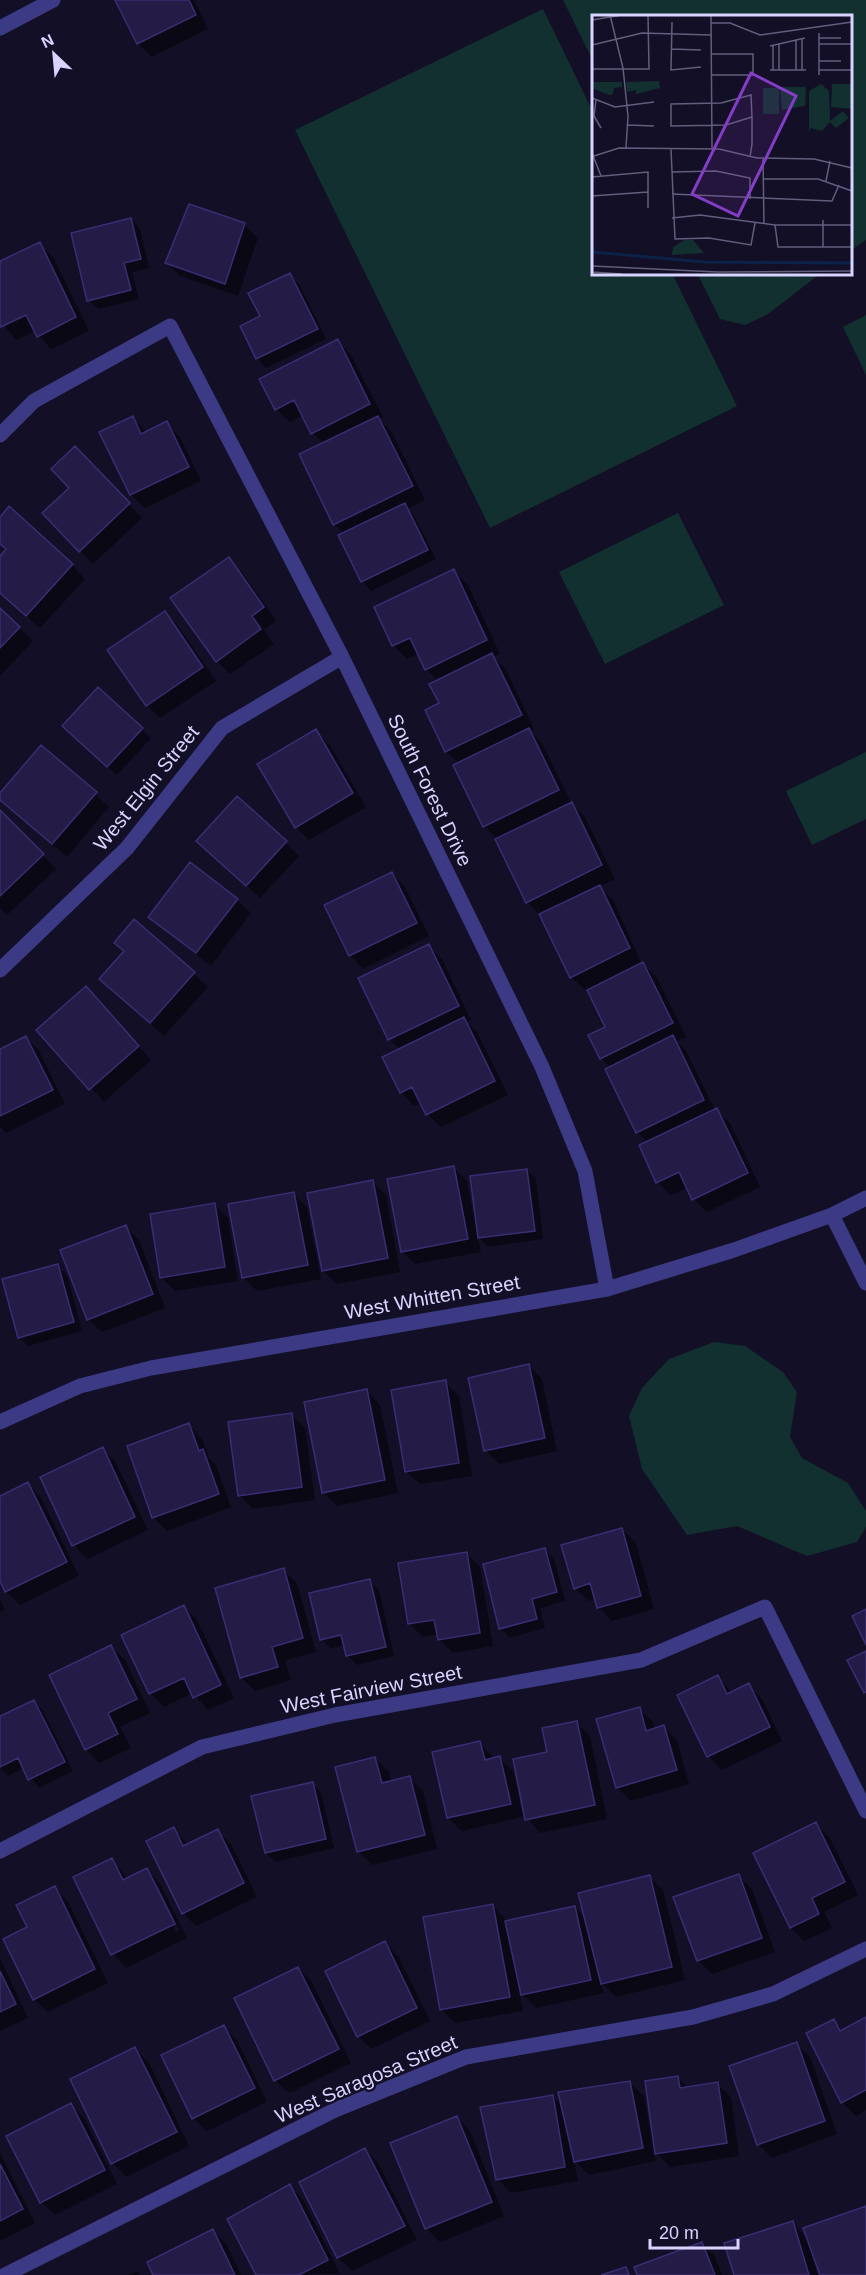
<svg xmlns="http://www.w3.org/2000/svg" width="866" height="2275" font-family="Helvetica,sans-serif">
  <style>
    .green { fill: #12302f }
    .shadow { fill: #0007; fill-rule: evenodd }
    .building { fill: #241b47; stroke: #3b2d73; stroke-width: 1.5 }
    .lines { fill: none; stroke-linecap: round; stroke-linejoin: round }
    .minor { stroke: #3d3a85; stroke-width: 15 }
    .labels { text-anchor: middle; dominant-baseline: central; stroke-width: 5; stroke-linejoin: round; paint-order: stroke }
    .street-label { font-size: 20px; fill: #d9d4ff; stroke: #130f26 }
    .inset-river { fill: none; stroke: #0c2248; stroke-width: 3 }
    .inset-road { fill: none; stroke: #625e7d; stroke-width: 1.5 }
    .view { fill: #843dc5; fill-opacity: 0.15; stroke: #843dc5; stroke-width: 3 }
    .inset-edge { fill: none; stroke: #d9d4ff; stroke-width: 3 }
  </style>
  <rect width="100%" height="100%" fill="#130f26"/>
  <!-- green -->
  <path class="green" d="M563,0H866V240L850,251V16H593V61Z
    M543,9L593,112V273H672L737,406L490,528L295,130Z
    M697,273H821L768,314L745,325L720,319Z
    M866,315V375L843,327Z
    M678,513L724,605L605,664L559,572Z
    M866,752V819L812,845L786,791Z
    M714,1342L745,1346L783,1372L797,1392L790,1437L802,1458L848,1483L866,1511V1527L857,1542L807,1556L737,1526L687,1535L642,1469L629,1416L642,1388L669,1359Z"/>
  <!-- shadow -->
  <path class="shadow" d="M117,0H194L208,29L151,57L138,43Z
    M131,219L140,229L149,268L132,272L139,299L98,309L88,300Z
    M244,225L258,238L238,296L180,276L167,263Z
    M39,244L53,257L89,331L51,349L35,331L16,340L0,321V263Z
    M290,275L299,284L326,339L266,368L257,358L242,327L262,317Z
    M338,341L351,355L383,417L379,419L391,431L425,500L408,509L413,514L436,559L371,591L362,581L340,536L344,534L334,524L301,455L324,444L313,433L304,415L290,422L276,409Z
    M132,417L147,433L166,423L180,437L201,481L145,508L131,495L101,433Z
    M88,461L142,518L93,564L44,513L71,488Z
    M0,519L72,565L85,579L40,628L0,592V558L7,550L0,543Z
    M229,559L242,572L276,621L264,630L274,644L230,674L217,661Z
    M454,571L468,585L500,654L493,657L505,668L534,729L530,731L542,743L572,805L585,817L615,879L599,887L613,900L641,962L657,978L686,1037L677,1041L686,1051L715,1110L730,1123L760,1187L707,1212L693,1199L688,1187L671,1195L657,1182L647,1142L637,1132L611,1068L601,1058L607,1028L588,989L585,990L571,977L541,916L527,902L498,840L484,826L459,763L447,752L427,711L441,704L438,681L426,669L419,653L407,659L393,645Z
    M0,610L33,641L0,676Z
    M165,612L178,626L216,681L160,718L147,705Z
    M98,689L151,738L117,775L73,735Z
    M316,731L329,744L366,807L309,840L296,827Z
    M41,747L109,807L67,857L0,799Z
    M237,798L299,856L260,898L212,854Z
    M0,812L56,869L7,915L0,908Z
    M392,873L405,887L429,936L363,969L350,955Z
    M237,900L251,913L211,966L150,916Z
    M135,921L208,987L164,1036L115,992Z
    M428,946L442,959L471,1020L467,1022L477,1032L508,1095L441,1127L427,1114L422,1102L414,1106L401,1092L400,1050L390,1040L360,979Z
    M99,1001L151,1060L104,1102L38,1030Z
    M26,1038L39,1051L65,1104L6,1133L0,1127V1051Z
    M454,1168L467,1181L473,1213L527,1170L536,1179L543,1239L488,1247L478,1236L481,1252L415,1264L402,1251Z
    M372,1181L386,1195L400,1272L337,1284L323,1271L309,1194Z
    M293,1193L307,1207L321,1279L257,1291L243,1277Z
    M215,1205L228,1218L238,1281L175,1291L162,1278L152,1215Z
    M125,1226L139,1240L165,1308L102,1332L88,1319Z
    M57,1266L67,1275L82,1331L28,1346L19,1337Z
    M529,1366L542,1379L557,1451L499,1464L485,1450Z
    M445,1382L459,1396L472,1476L420,1484L406,1471Z
    M367,1391L380,1405L398,1493L337,1506L323,1492Z
    M291,1414L305,1428L315,1500L253,1509L240,1496Z
    M189,1425L202,1439L209,1458L216,1465L231,1507L167,1531L153,1517Z
    M103,1449L116,1463L148,1530L87,1559L74,1545L42,1478Z
    M28,1484L41,1498L79,1576L20,1605L6,1591L0,1578V1498Z
    M622,1529L636,1543L654,1609L612,1621L599,1607L596,1599L588,1601L575,1588Z
    M545,1550L554,1559L565,1601L540,1608L545,1628L510,1638L501,1628Z
    M467,1554L480,1567L493,1646L453,1653L439,1639L438,1634L423,1637L409,1623Z
    M283,1570L297,1583L316,1652L285,1660L291,1680L255,1691L241,1677Z
    M370,1581L379,1590L394,1656L357,1665L348,1656L345,1645L331,1648L321,1639Z
    M0,1600L5,1610L0,1612Z
    M184,1607L197,1620L234,1698L208,1710L193,1693L164,1707L150,1693L123,1636Z
    M111,1647L125,1660L150,1713L120,1727L131,1748L99,1763L86,1749Z
    M718,1677L732,1693L748,1685L762,1699L782,1741L722,1770L709,1756L679,1696Z
    M34,1701L43,1711L73,1771L39,1788L24,1768L8,1776L0,1768V1718Z
    M639,1709L653,1722L655,1730L664,1727L677,1740L689,1784L631,1801L617,1787Z
    M576,1723L590,1736L607,1819L540,1833L526,1816L462,1831L448,1818L434,1754L480,1743L494,1759L499,1758L513,1771L522,1811H525L549,1753Z
    M375,1759L389,1772L391,1782L409,1778L423,1791L437,1849L372,1865L358,1851Z
    M312,1783L321,1793L334,1848L275,1862L266,1853Z
    M816,1824L830,1838L858,1895L824,1912L832,1928L804,1941L791,1928Z
    M173,1829L188,1845L217,1831L231,1844L257,1897L196,1926L183,1913Z
    M112,1860L128,1879L147,1870L160,1884L187,1938L126,1968L113,1954ZM153,1884H157L179,1930L176,1932Z
    M738,1876L752,1889L775,1952L712,1974L699,1961L675,1898Z
    M649,1877L663,1890L685,1980L616,1997L601,1983L604,1993L536,2008L519,1991L523,2011L455,2023L441,2009L493,1905L507,1922L575,1907L586,1919Z
    M54,1888L68,1902L108,1983L47,2012L34,1999L29,1928Z
    M385,1943L398,1956L430,2021L371,2049L358,2036Z
    M0,1958L28,2018L0,2031Z
    M298,1968L312,1982L351,2063L289,2093L275,2080Z
    M866,2018V2110L856,2116L842,2102L833,2020L843,2031Z
    M223,2027L237,2040L267,2102L207,2131L193,2118Z
    M796,2044L810,2057L837,2134L772,2158L758,2144Z
    M135,2049L149,2063L189,2146L126,2177L113,2163Z
    M678,2077L688,2088L717,2084L731,2097L739,2156L670,2167L654,2150L656,2161L589,2175L574,2160L578,2181L511,2193L498,2179L553,2097L563,2107L630,2083L644,2096L653,2145H656Z
    M70,2105L84,2118L117,2184L55,2215L41,2202Z
    M457,2117L470,2131L504,2216L440,2242L426,2228Z
    M365,2149L378,2163L417,2240L352,2271L338,2258L301,2183Z
    M0,2153L35,2223L0,2241Z
    M290,2186L303,2199L340,2274L257,2275Z
    M866,2207V2275H821L815,2257L812,2258L818,2275H736L792,2223L809,2240Z
    M213,2231L226,2244L241,2275H155Z
    M702,2243L715,2257L722,2275H639Z
    M137,2271L141,2275H128Z"/>
  <!-- building -->
  <path class="building" d="M115,0H189L196,15L137,44Z
    M189,204L245,223L225,284L165,263Z
    M131,218L141,259L124,263L131,290L87,301L71,233Z
    M40,242L76,317L37,337L26,315L1,327L0,325V261Z
    M290,273L318,329L256,359L240,326L260,316L248,293Z
    M338,339L370,404L311,434L294,400L275,410L259,379Z
    M133,416L141,434L167,421L189,467L130,495L99,432Z
    M378,416L413,486L333,525L299,454Z
    M75,446L130,503L79,552L42,513L69,488L51,469Z
    M405,503L428,550L361,582L338,535Z
    M9,506L73,564L26,616L0,593V556L6,549L0,544V517Z
    M229,557L264,607L252,616L261,629L216,662L170,598Z
    M454,569L487,640L425,670L410,638L392,646L374,607Z
    M0,608L20,627L0,648Z
    M165,611L203,667L146,706L107,650Z
    M492,653L522,715L445,752L425,710L439,703L429,684Z
    M98,687L143,728L107,767L62,726Z
    M529,728L559,790L483,827L453,765Z
    M316,729L353,793L295,828L257,764Z
    M41,745L97,792L52,844L0,800V793Z
    M237,796L287,841L246,886L196,841Z
    M572,802L602,865L526,903L495,839Z
    M0,810L44,854L0,896Z
    M190,862L238,899L196,953L148,917Z
    M392,872L417,923L349,956L324,905Z
    M600,885L630,948L570,978L539,914Z
    M134,919L195,972L150,1023L99,979L124,951L114,943Z
    M429,944L459,1006L388,1040L358,978Z
    M643,962L673,1023L600,1059L588,1035L605,1027L587,990Z
    M86,986L139,1046L89,1090L36,1030Z
    M464,1017L495,1081L426,1115L412,1087L400,1093L382,1057Z
    M673,1035L704,1100L636,1133L605,1069Z
    M26,1036L53,1090L0,1116V1049Z
    M717,1108L748,1173L692,1200L679,1172L656,1183L639,1145Z
    M454,1166L468,1239L401,1252L387,1179Z
    M527,1169L535,1231L478,1238L470,1176Z
    M373,1180L388,1258L322,1271L307,1193Z
    M294,1192L308,1265L242,1278L228,1204Z
    M215,1203L225,1267L160,1278L150,1214Z
    M126,1225L153,1294L87,1320L60,1250Z
    M58,1264L74,1322L18,1338L2,1279Z
    M529,1364L545,1438L484,1451L468,1378Z
    M446,1380L459,1463L405,1472L391,1390Z
    M367,1389L385,1480L322,1493L304,1402Z
    M292,1413L302,1487L238,1496L228,1422Z
    M189,1423L199,1451L203,1449L219,1494L152,1518L127,1446Z
    M103,1447L135,1517L72,1546L40,1477Z
    M28,1482L67,1562L5,1592L0,1581V1496Z
    M622,1528L641,1596L597,1608L590,1583L574,1589L561,1545Z
    M545,1548L557,1592L532,1599L537,1619L499,1629L483,1564Z
    M467,1552L480,1633L438,1640L434,1620L408,1624L398,1563Z
    M284,1568L303,1638L272,1647L278,1667L240,1678L215,1588Z
    M370,1579L386,1647L346,1656L341,1635L320,1640L309,1593Z
    M184,1605L221,1685L193,1698L184,1678L149,1694L121,1635Z
    M866,1609V1645L852,1616Z
    M111,1645L137,1699L108,1713L118,1734L85,1750L49,1675Z
    M866,1651V1692L864,1693L847,1660Z
    M718,1675L727,1694L749,1683L770,1727L707,1757L677,1695Z
    M34,1700L65,1762L28,1780L18,1758L0,1767V1716Z
    M640,1707L646,1731L664,1725L677,1770L616,1788L596,1719Z
    M577,1721L595,1805L525,1820L513,1759L547,1752L542,1728Z
    M480,1741L485,1760L500,1756L511,1804L447,1818L432,1752Z
    M375,1757L382,1783L410,1776L425,1835L357,1852L335,1767Z
    M313,1782L326,1839L265,1853L251,1796Z
    M816,1822L845,1882L812,1898L819,1914L790,1928L753,1853Z
    M174,1827L183,1846L218,1829L244,1883L182,1914L146,1841Z
    M112,1858L123,1880L147,1868L175,1924L111,1955L73,1877Z
    M739,1874L762,1938L697,1961L673,1897Z
    M650,1875L672,1967L601,1984L578,1893Z
    M55,1886L95,1969L33,2000L3,1939L27,1927L16,1905Z
    M493,1904L510,1997L440,2010L423,1917Z
    M575,1906L591,1980L521,1995L505,1921Z
    M385,1941L417,2008L357,2037L325,1971Z
    M298,1967L339,2049L274,2081L234,1998Z
    M0,1971L16,2004L0,2012Z
    M866,2017V2090L841,2103L806,2033L834,2019L840,2031Z
    M224,2025L255,2088L192,2119L161,2055Z
    M797,2042L825,2121L757,2145L729,2066Z
    M135,2047L177,2132L111,2164L70,2079Z
    M678,2076L680,2088L718,2082L727,2143L655,2154L645,2081Z
    M630,2081L643,2148L574,2162L558,2092Z
    M553,2095L565,2167L496,2180L480,2107Z
    M71,2103L105,2170L40,2203L6,2136Z
    M457,2116L492,2202L425,2229L390,2143Z
    M365,2148L405,2226L337,2258L299,2182Z
    M0,2164L23,2209L0,2221Z
    M290,2184L328,2260L299,2275H256L227,2219Z
    M866,2206V2275H820L803,2228Z
    M793,2221L809,2275H734L724,2243Z
    M213,2229L235,2275H153L147,2262Z
    M702,2242L715,2275H637L634,2267Z
    M626,2267L629,2275H601Z"/>
  <g class="lines">
    <!-- minor -->
    <path class="minor" d="M0,28L53,0
      M0,435L34,401L170,326L342,657L542,1067L585,1171L607,1289
      M0,970L127,848L222,728L342,657
      M832,1215L866,1283
      M0,1422L80,1386L151,1368L607,1289L734,1250L832,1215L866,1198
      M0,1851L202,1747L335,1715L641,1660L765,1607L866,1811
      M5,2275L335,2110L466,2057L693,2017L773,1994L866,1949"/>
  </g>
  <g class="labels">
    <!-- street labels -->
    <g class="street-label">
      <text transform="translate(146 788) rotate(-51)">West Elgin Street</text>
      <text transform="translate(430 790) rotate(64)">South Forest Drive</text>
      <text transform="translate(432 1297) rotate(-10)">West Whitten Street</text>
      <text transform="translate(371 1689) rotate(-11)">West Fairview Street</text>
      <text transform="translate(366 2079) rotate(-23)">West Saragosa Street</text>
    </g>
  </g>
  <!-- overview -->
  <g transform="translate(592 15)">
    <rect width="260" height="260" fill="#130f26"/>
    <path d="M67,66L68,73L44,79V75L35,77L34,67ZM0,67H30V72L22,73L21,79L17,80L0,73ZM229,69L237,76L238,106L251,96L257,103L244,113L238,107L230,116L219,113L217,116V76ZM240,69H259V94L239,92ZM188,72H214L213,91L190,95ZM171,73H187V99H171ZM93,225H101L112,238L80,240L81,232Z" fill="#12302f"/>
    <path class="inset-river" d="M0,237L113,247L260,248"/>
    <path class="inset-road" d="M18,0L31,53L36,101L34,133M119,0L120,133M0,5L30,0M80,7L79,55L109,52M119,8H138L168,20L260,7M227,18V60M210,23V55M227,23H249M204,25V55M187,29V55M227,29H260M0,30L50,18L119,20M178,31L213,23M181,31V55M79,34L109,35M120,39H161V60H120M227,46H249M0,54H57L56,0M178,55H214M227,55H260M0,83L23,92L62,87M4,85L2,101L9,113M36,110L62,111M79,134L83,224L117,223L159,230L163,208M0,138L9,161M2,141L27,133L127,134L165,143L222,144L260,153M158,142L160,129V102L159,80L129,88L79,89V111L134,110L160,102M171,144L172,209M80,157L124,156L158,163V184M0,162L56,157V193M171,164H226L260,176M234,166L238,146M80,179L240,186L247,170M0,181L56,177M80,203L108,200L183,210H260M231,205V232M183,210L186,232H260M0,251L125,257L260,256M0,257L30,259"/>
    <path class="view" d="M159,58L204,81L146,201L100,179Z"/>
    <rect width="260" height="260" class="inset-edge"/>
  </g>
  <!-- north arrow -->
  <g transform="translate(54 54) rotate(334)" stroke="#130f26" stroke-width="4.5" paint-order="stroke">
  <path d="M0-4.5L10 22L0 15L-10 22Z" fill="#d9d4ff"/>
  <text y="-9" font-size="16" font-weight="bold" text-anchor="middle" fill="#d9d4ff">N</text>
  </g>
  <!-- scale -->
  <path d="M650 2239v9h88v-9" fill="none" stroke="#d9d4ff" stroke-width="3"/>
  <text x="659" y="2239" font-size="18" fill="#d9d4ff" stroke="#130f26" stroke-width="4.5" paint-order="stroke">20 m</text>
</svg>
